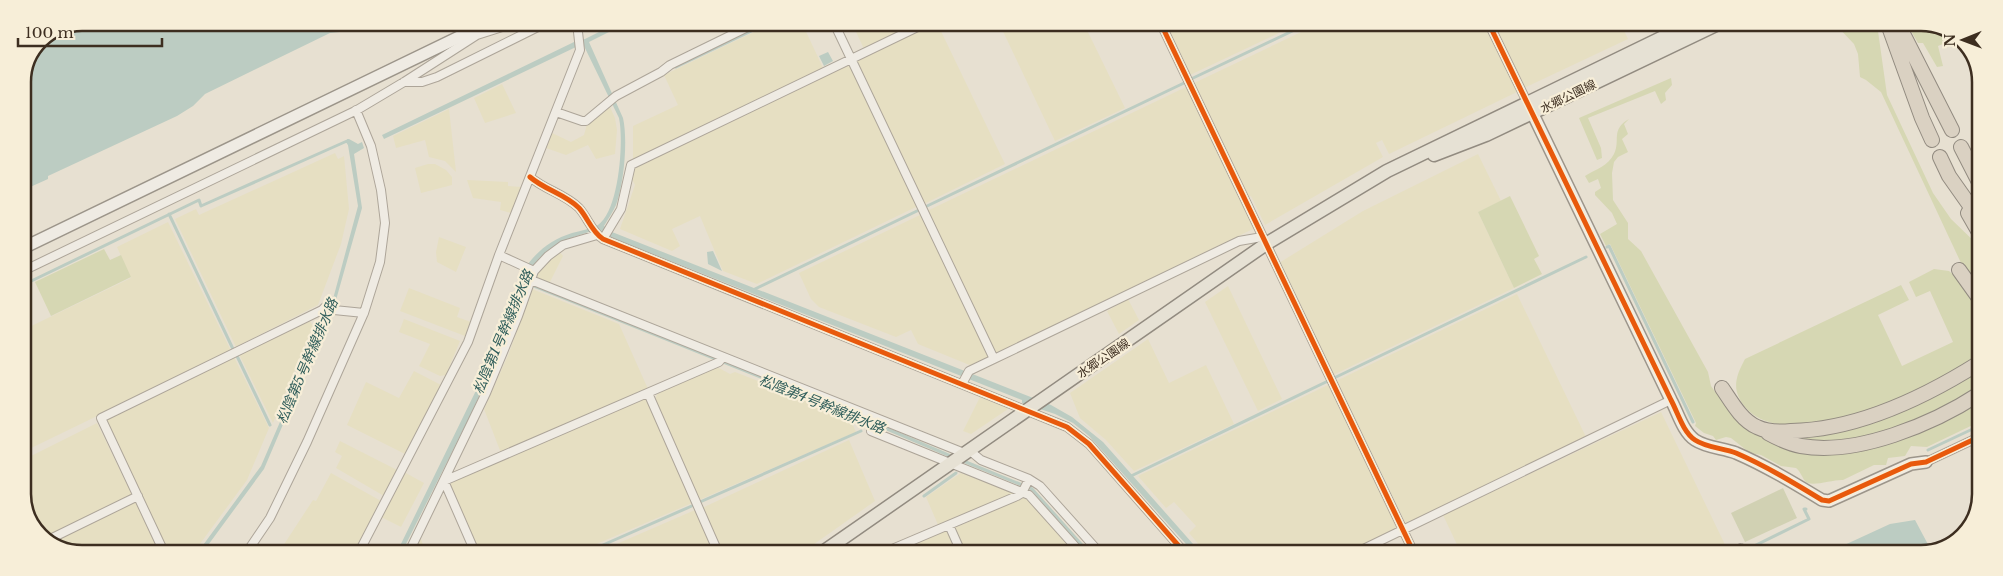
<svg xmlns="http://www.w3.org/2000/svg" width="2003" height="576" font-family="'Libre Baskerville','Noto Sans JP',serif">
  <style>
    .farmland { fill: #e6dfc2 }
    .green { fill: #d6d7b3 }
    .cemetery { fill: #d1d1b3 }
    .water { fill: #bcccc2 }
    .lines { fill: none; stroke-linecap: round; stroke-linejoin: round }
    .stream { stroke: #bcccc2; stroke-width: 3 }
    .street-casing { stroke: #ada599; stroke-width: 10 }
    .secondary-casing { stroke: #9c958a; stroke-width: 14 }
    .primary-casing { stroke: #928b80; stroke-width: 15 }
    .highway-casing { stroke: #928b80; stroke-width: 16 }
    .street { stroke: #efebe3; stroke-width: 8 }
    .secondary { stroke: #efebe3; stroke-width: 11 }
    .primary { stroke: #e6e1d4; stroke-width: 12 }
    .highway { stroke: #dad1c2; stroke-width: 14 }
    .cycleway-casing { stroke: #f7eed8; stroke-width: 8 }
    .cycleway { stroke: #e8590c; stroke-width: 5 }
    .labels { text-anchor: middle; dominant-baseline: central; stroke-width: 4.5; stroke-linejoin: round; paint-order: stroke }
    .street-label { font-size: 12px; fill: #3d2e20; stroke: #f7eed8 }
    .water-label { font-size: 14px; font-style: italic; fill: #2f5d5a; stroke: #f7eed8 }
    .rim { fill: none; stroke: #3d2e20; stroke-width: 2.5 }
  </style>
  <rect width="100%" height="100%" fill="#e7e0d1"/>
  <!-- farmland -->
  <path class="farmland" d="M773,23H802L823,68L633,161V126L678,105L664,75Z
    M852,23H919L864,49Z
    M935,23H937L1005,164L924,204L855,62Z
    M999,23L1084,24L1125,108L1055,141Z
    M1163,24H1298L1188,76Z
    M1318,24H1484L1517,92L1389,154L1382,140L1376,143L1383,157L1265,225L1251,196L1247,198L1192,84Z
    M1494,24H1621L1628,39L1524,88Z
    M850,64L918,206L757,284L723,271L700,216L672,229L680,246L672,251L620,229L635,185L631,177L635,167Z
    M502,84L516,113L485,123L474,98Z
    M1186,87L1255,228L995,354L927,211Z
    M610,107L615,118L617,130L615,154L596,159L588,145L566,155L546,148L552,133L571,142L584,135L587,124Z
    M449,109L456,172L445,161L429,157L425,140L396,148L393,136Z
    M335,153L338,159L344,156L349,209L341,244L318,305L236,347L175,219L196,209L199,215Z
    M1478,154L1501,201L1478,212L1514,288L1333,375L1279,263L1363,211Z
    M428,164H435L446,170L452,177V185L421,193L415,168Z
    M467,180L508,182V186L521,187L511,213L500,210L501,202L473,198Z
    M922,214L990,355L988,358L972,366L918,344L911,330L896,337L819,307L811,299L799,273Z
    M168,222L231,351L23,452V330L131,278L117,247Z
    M439,237L466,247L456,272L437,262L436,252Z
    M559,251L563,256L549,284L534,278L539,267Z
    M1228,286L1282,399L1258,411L1205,302Z
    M409,288L460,308L457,317L471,322L465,336L400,311Z
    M532,289L619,324L648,389L501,453L484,409L509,353Z
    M1517,294L1586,437L1406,524L1336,381Z
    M1128,299L1139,320L1119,334L1107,311Z
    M404,319L460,341L446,375L440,376L419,366L430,344L399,332Z
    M310,321L313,326L273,423L239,354Z
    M1148,339L1169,383L1206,365L1234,424L1134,471L1106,440L1080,418L1070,393Z
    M234,357L269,428L247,480L194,552H167L105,422L106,418Z
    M717,367L730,374L735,372L839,412L850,419L856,432L699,500L655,400L657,394Z
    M414,371L441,385L405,454L347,425L366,382L399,398Z
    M1330,384L1399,528L1346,553H1206L1189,533L1196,526L1174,502L1166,508L1138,476Z
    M981,395L1005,404L1008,409L971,434L963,431Z
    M646,397L692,503L578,552H479L449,486L452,481Z
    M1661,412L1729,553H1461L1443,515Z
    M97,423L132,495L45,538L37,533L23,498V460Z
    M849,440L875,501L803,552H722L702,508Z
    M340,441L397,470L384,496L336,468L342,456L335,452Z
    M404,472L424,483L401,527L381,517Z
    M331,473L381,501L354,552H279L313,500L316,501Z
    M961,473L1014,493L1011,496L939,527L926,497Z
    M1025,497L1077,553L964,552L954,528Z
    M135,501L160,552H67L51,541Z
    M695,510L713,552H598Z
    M947,530L950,531L959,552H896Z
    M420,537L426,552H412Z"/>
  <!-- green -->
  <path class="green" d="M1835,24H1877L1887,95L1933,193L1951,219L1980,247L1979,289L1961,263L1881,92L1866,80L1860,77L1858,54L1854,44Z
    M1907,24H1936L1957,38L1938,46L1943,66L1937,67L1923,43H1918Z
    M1671,78L1672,85L1665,93L1666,100L1661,104L1655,91L1588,118L1601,148L1602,158L1597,160L1579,118Z
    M1629,119L1624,124L1628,134L1622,139L1628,152L1618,157L1614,162L1612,173L1613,200L1628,223V239L1641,251L1708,372L1711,386L1732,415L1748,430L1780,446L1819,453L1979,399V422L1927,447L1911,446L1905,456L1888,458L1886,465H1874L1843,480C1835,479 1812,487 1806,482C1802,478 1801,472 1796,468L1781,466L1761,455L1750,453L1731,438L1726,437L1716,440L1713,436L1704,433L1695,426L1696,423L1610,244L1606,246L1600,234L1617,224L1612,213L1595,195V192L1601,188L1598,179L1589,183L1585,176C1596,169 1608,166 1614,154C1621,140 1610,130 1629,119Z
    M1510,196L1539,256L1534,259L1542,274L1514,288L1478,212Z
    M104,249L110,260L121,255L131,277L51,316L35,282Z
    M1934,269L1949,271L1959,280L1979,307V356C1937,386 1789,458 1746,408C1731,390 1735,378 1745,359L1901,285L1909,300L1878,315L1902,366L1953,342L1930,291L1916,297L1909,282Z
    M1979,369V385C1936,414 1874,441 1822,442C1813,442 1804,440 1795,439V437Z"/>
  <!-- cemetery -->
  <path class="cemetery" d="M1783,488L1797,518L1745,542L1731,513Z"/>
  <!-- water -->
  <path class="water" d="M83,23H365L349,31L330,33L205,94L193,106L177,116L48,176V179L28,188L26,187L23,189V82L40,40Z
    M617,23H627L589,42L623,118C628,140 624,183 616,205C613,212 608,219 604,226L612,232L1051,405L1072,417L1103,442L1201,553H1194L1089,436L1073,423L1055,414L1022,403V400L610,237L599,229C568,238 544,245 527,275L492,367L471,414L402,552H397L489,364L522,273C534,253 550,240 572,233C580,231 590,229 598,225C619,211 624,141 619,118L584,46L576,47L384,139L382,135L574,42L585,39Z
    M828,52L833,61L824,66L819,56Z
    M347,139H349L358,144L362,142L364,148L354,154L362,208L336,300L264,469L203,552H198L261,466L333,299L358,206Z
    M713,251L722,271L708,264L707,252Z
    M1915,520L1931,550L1921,553H1827L1890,524Z"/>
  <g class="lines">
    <!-- stream -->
    <path class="stream" d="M676,67L768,23
      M1191,79L1307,24
      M925,207L1184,83
      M169,214L233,349
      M1607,247L1609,246L1693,422
      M23,285L199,200L201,206L347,141L349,144
      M534,286L840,409L953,457
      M753,290L919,210
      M237,356L270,425
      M1334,378L1586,257
      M1928,450L1979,426
      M961,460L1032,489L1089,553
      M1131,476L1328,381
      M924,496L956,473
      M700,502L861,431
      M1746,550L1809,519L1804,509H1806
      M587,552L694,505"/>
    <!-- street casing -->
    <g class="street-casing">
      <path id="street" d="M834,23L994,359
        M1161,24L1414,553
        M1489,24L1527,102
        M404,82H422L437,77L546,23
        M556,112L582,121H586L616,96L661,72L670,65L756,23
        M530,177C545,190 565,194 579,208C588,218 591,231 603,239L1067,427L1089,444L1185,553
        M603,239L621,209L631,165L926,23
        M499,255L534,271
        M23,271L357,110L404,82L477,35L515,23
        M531,280L964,453
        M962,384L969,371L994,359L1239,241L1262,237
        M648,393L718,552
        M871,431L1029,495L1081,553
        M969,450L981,460L1029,479L1040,486L1100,553
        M1926,462L1979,437
        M949,525L961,552
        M48,540L138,496
        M1741,548L1743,553
        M164,552L101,418L322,310L325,307L334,310L364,313
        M247,552L270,518L307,442L364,313L380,262L385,223L381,190L371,146L356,110
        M359,552L468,342L499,255L580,50L577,23
        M409,552L486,393L518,316L534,271L548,256L563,245L597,235
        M475,552L444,481L719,362L723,357
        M885,552L1017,496L1022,493L1029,479
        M1355,553L1671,400"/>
    </g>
    <!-- secondary casing -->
    <g class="secondary-casing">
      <path id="secondary" d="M1529,106L1671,400C1678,413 1683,432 1695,440C1707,448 1723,448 1736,453C1766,466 1794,483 1822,500L1829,501L1911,464L1926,462
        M23,248L488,23"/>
    </g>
    <!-- primary casing -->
    <g class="primary-casing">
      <path id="primary" d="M1434,155L1486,135L1718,24
        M823,552L1266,244L1387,171L1690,24"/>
    </g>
    <!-- highway casing -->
    <g class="highway-casing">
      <path id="highway" d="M1888,24L1922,118L1932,140
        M1898,24L1952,130
        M1961,147L1980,184
        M1940,157L1949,176L1980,220
        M1968,213L1980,234
        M1959,270L1979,298
        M1722,388C1731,401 1741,420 1757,427C1767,432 1781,432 1791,431C1856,430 1925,397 1979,363
        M1768,433C1779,439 1789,444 1801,446C1857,456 1933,424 1979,394"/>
    </g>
    <!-- street -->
    <use href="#street" class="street"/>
    <!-- secondary -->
    <use href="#secondary" class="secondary"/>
    <!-- primary -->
    <use href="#primary" class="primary"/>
    <!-- highway -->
    <use href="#highway" class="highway"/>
    <!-- cycleway casing -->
    <g class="cycleway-casing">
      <path id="cycleway" d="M1161,24L1414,553
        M1489,24L1671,400C1678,413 1683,432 1695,440C1707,448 1723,448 1736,453C1766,466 1794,483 1822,500L1829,501L1911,464L1926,462L1979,437
        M530,177C545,190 565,194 579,208C588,218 591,231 603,239L1067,427L1089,444L1185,553"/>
    </g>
    <!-- cycleway -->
    <use href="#cycleway" class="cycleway"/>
  </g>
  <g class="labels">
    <!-- street labels -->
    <g class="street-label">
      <text transform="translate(1568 96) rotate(-26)">水郷公園線</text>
      <text transform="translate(1103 358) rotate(-34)">水郷公園線</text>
    </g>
    <!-- water labels -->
    <g class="water-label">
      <text transform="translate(503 332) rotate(-67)">松陰第1号幹線排水路</text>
      <text transform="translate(307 361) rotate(-67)">松陰第5号幹線排水路</text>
      <text transform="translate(822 404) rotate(22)">松陰第4号幹線排水路</text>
    </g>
  </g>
  <!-- crop -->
  <path d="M0 0H2003V576H0ZM82 31H1921A51 51 0 0 1 1972 82V494A51 51 0 0 1 1921 545H82A51 51 0 0 1 31 494V82A51 51 0 0 1 82 31Z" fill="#f7eed8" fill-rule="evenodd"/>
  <path class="rim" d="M82 31H1921A51 51 0 0 1 1972 82V494A51 51 0 0 1 1921 545H82A51 51 0 0 1 31 494V82A51 51 0 0 1 82 31Z"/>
  <!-- north arrow -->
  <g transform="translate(1963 40) rotate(269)" stroke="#f7eed8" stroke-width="4" paint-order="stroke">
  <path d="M0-4L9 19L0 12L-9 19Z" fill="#3d2e20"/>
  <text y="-8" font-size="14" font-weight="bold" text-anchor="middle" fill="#3d2e20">N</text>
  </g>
  <!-- scale -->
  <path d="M18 38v8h144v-8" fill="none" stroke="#3d2e20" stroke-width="2.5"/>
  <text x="25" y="38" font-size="15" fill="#3d2e20" stroke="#f7eed8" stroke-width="4" paint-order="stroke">100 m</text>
</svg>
